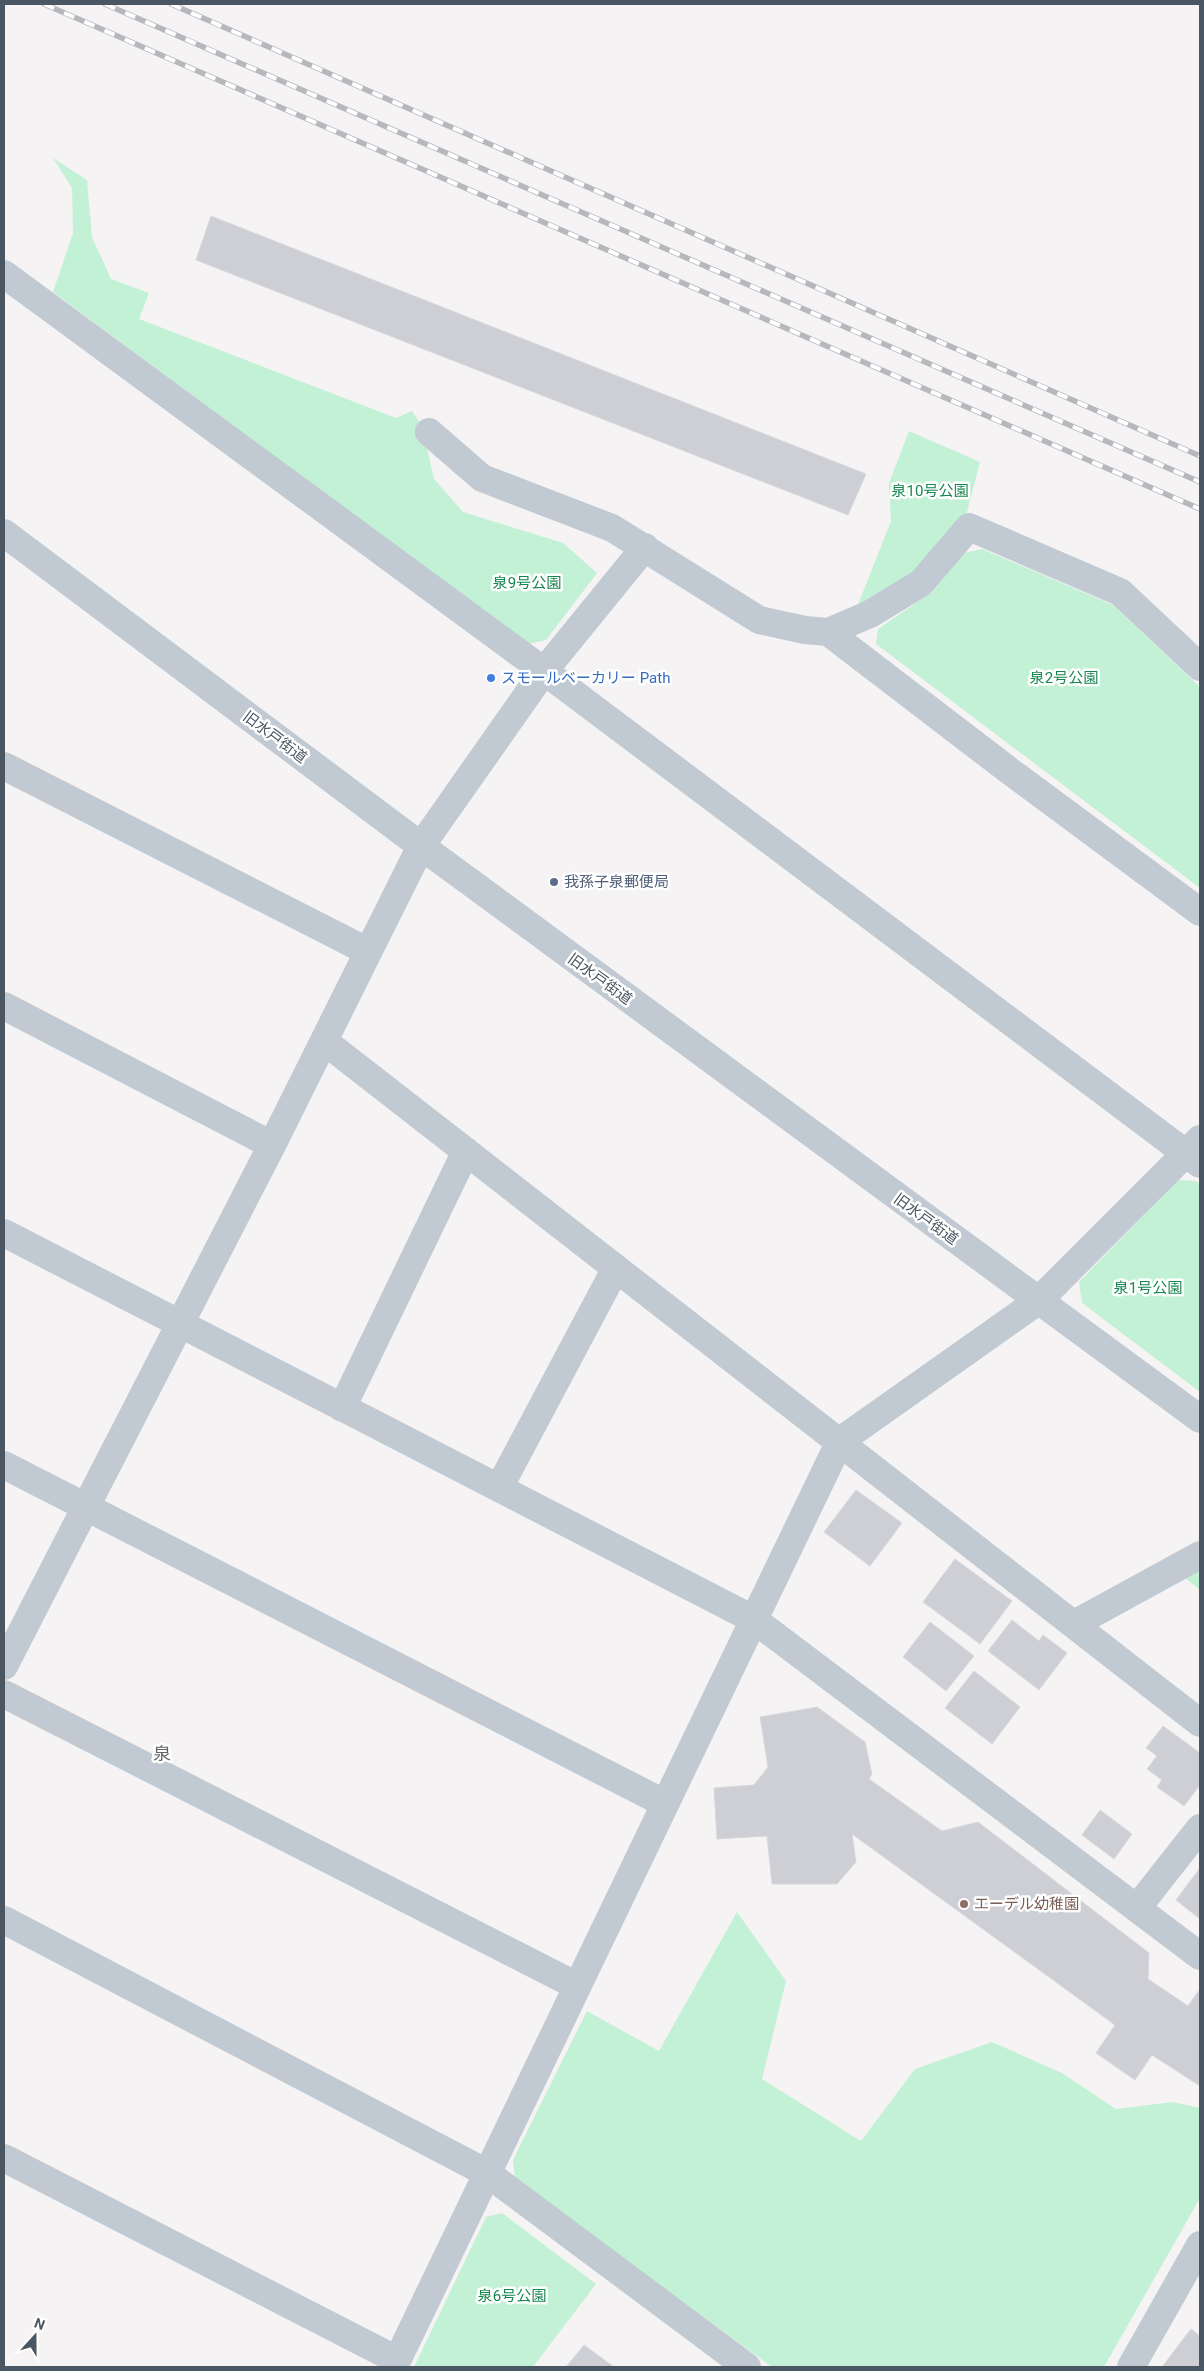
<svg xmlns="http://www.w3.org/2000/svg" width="1204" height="2371" font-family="Roboto,'Noto Sans JP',sans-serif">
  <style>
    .green { fill: #c3f1d5 }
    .building { fill: #cdcfd5; stroke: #d7d9de }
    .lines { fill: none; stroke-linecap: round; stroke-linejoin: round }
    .minor { stroke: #c1cad2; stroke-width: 28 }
    .rail-casing { stroke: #b5b8bd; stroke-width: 5.5 }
    .rail { stroke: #fff; stroke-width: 4; stroke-dasharray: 11; stroke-linecap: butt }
    .shop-dot { fill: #3f7fe0; stroke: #fff; stroke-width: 2 }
    .service-dot { fill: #5c6f8a; stroke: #fff; stroke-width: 2 }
    .education-dot { fill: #8d6e63; stroke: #fff; stroke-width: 2 }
    .labels { text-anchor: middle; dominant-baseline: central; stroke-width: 5; stroke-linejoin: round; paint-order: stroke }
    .park-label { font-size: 15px; fill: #17864f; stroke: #fff }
    .shop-label { font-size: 15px; fill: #366cbe; stroke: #fff; text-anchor: start }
    .street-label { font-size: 15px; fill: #4a5661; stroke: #fff }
    .service-label { font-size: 15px; fill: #4e5e75; stroke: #fff; text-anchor: start }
    .education-label { font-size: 15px; fill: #785e54; stroke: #fff; text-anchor: start }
    .quarter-label { font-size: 18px; fill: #5f6368; stroke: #fff }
  </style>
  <rect width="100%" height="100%" fill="#f5f3f3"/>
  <!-- green -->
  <path class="green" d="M53,158L87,180L92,237L111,279L149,293L139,319L396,418L412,411L422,426L434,479L463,512L563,543L597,573L546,640L528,644L53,292L73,233L72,188Z
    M909,431L980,462L967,512L913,573L857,607L891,521L889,483Z
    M982,549L1113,605L1200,687V888L876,644L878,629L932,592L964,553Z
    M1178,1180L1196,1181L1200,1184V1392L1082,1303L1079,1282Z
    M1200,1569V1590L1184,1577Z
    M737,1912L786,1981L762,2079L861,2141L915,2069L992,2042L1062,2073L1116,2109L1173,2102L1200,2108V2198L1104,2367H772L515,2179L513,2160L587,2011L659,2051Z
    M502,2213L596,2284L533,2367H414L486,2217Z"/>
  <!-- building -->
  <path class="building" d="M211,216L866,474L848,515L196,260Z
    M856,1490L902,1523L870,1566L824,1532Z
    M955,1559L1012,1601L980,1644L923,1602Z
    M1012,1620L1039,1641L1043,1635L1067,1653L1039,1690L988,1651Z
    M930,1622L974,1656L946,1691L903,1657Z
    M974,1671L1020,1707L992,1744L945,1708Z
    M817,1707L865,1742L872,1774L869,1779L942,1831L978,1822L1149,1953L1148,1979L1188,2006L1200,1989V2086L1152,2055L1135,2080L1096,2053L1115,2025L852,1834L856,1862L837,1884H772L767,1836L717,1839L714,1788L754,1785L768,1767L760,1717Z
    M1163,1726L1200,1753V1785L1184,1806L1157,1787L1162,1780L1147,1769L1157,1756L1146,1748Z
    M1100,1810L1132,1834L1114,1859L1082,1835Z
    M1200,1868V1919L1176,1900Z
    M1191,2329L1200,2336V2367H1162Z
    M584,2345L614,2367H566Z"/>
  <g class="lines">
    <!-- minor -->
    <path class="minor" d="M4,274L544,671L1200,1164
      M429,432L482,478L612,528L759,620L805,630L828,632L870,614L921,583L969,527L1120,592L1200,667
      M4,533L421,846L1200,1419
      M828,632L1011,772L1200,912
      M4,766L367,951
      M4,1006L272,1145
      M324,1041L1200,1723
      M4,1233L753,1619L1200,1956
      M342,1408L466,1151
      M4,1465L664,1803
      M499,1488L616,1268
      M1074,1624L1200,1555
      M4,1666L272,1145L421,846L544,671L645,547
      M4,1694L577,1986
      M1137,1908L1200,1828
      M4,1920L487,2173L747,2367
      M4,2158L397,2360
      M394,2367L840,1441L1038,1301L1200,1139
      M1131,2367L1200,2245"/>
    <!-- rail casing -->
    <g class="rail-casing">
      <path id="rail" d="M44,4L1200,509
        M105,4L1200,482
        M171,4L1200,456"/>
    </g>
    <!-- rail -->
    <use href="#rail" class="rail"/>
  </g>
  <!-- markers -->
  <circle class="shop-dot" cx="491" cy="678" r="5"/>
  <circle class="service-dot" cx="554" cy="882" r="5"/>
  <circle class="education-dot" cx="964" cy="1904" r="5"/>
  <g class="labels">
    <!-- park labels -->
    <g class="park-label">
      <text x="930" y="491">泉10号公園</text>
      <text x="527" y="583">泉9号公園</text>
      <text x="1064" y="678">泉2号公園</text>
      <text x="1148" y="1288">泉1号公園</text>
      <text x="512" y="2296">泉6号公園</text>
    </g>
    <!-- shop labels -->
    <g class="shop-label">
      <text x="501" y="678">スモールベーカリー Path</text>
    </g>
    <!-- street labels -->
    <g class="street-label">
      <text transform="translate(275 737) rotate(37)">旧水戸街道</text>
      <text transform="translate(600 979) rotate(36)">旧水戸街道</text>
      <text transform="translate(926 1219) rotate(36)">旧水戸街道</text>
    </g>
    <!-- service labels -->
    <g class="service-label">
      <text x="564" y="882">我孫子泉郵便局</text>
    </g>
    <!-- education labels -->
    <g class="education-label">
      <text x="974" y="1904">エーデル幼稚園</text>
    </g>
    <!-- quarter labels -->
    <g class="quarter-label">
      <text x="162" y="1753">泉</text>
    </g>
  </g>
  <!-- border -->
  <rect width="1204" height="2371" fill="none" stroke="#4a5661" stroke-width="10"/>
  <!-- north arrow -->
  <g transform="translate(35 2336) rotate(21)" stroke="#ffffff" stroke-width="4" paint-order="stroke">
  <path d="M0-4L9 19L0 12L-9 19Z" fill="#4a5661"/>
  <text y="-8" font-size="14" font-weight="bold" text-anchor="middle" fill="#4a5661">N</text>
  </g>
</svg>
